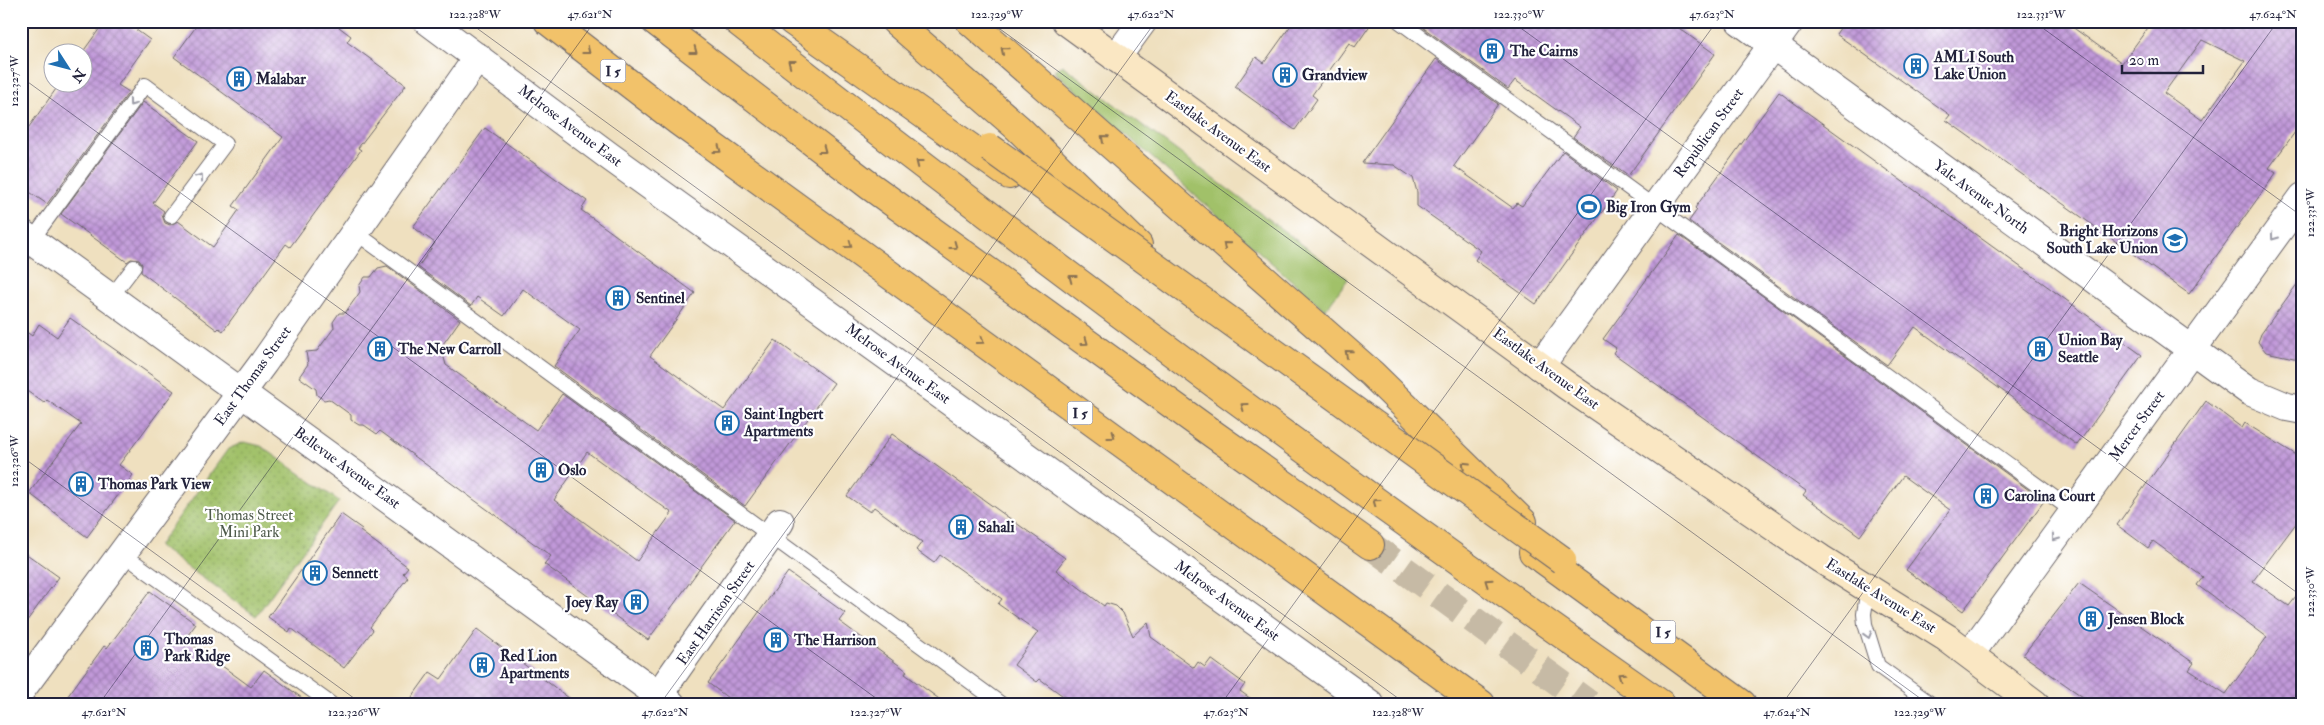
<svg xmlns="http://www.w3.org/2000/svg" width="2324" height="725" font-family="'IM FELL Double Pica',serif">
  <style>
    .grass { fill: #a1c169; stroke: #627252 }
    .park { fill: url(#park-dots); stroke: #627252 }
    .building { fill: url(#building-cross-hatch); fill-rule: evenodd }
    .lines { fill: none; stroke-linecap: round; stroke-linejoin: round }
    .motorway-tunnel { stroke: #c6baa5; stroke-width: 28; stroke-dasharray: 28 14; stroke-linecap: butt }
    .service-casing { stroke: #6a6469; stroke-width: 16 }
    .minor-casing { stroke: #6a6469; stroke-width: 30 }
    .tertiary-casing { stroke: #6a6469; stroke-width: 30 }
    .secondary-casing { stroke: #6a6469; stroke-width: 30 }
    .motorway-casing { stroke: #6a6469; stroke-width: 30 }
    .service { stroke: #fff; stroke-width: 14 }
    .minor { stroke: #fff; stroke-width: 28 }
    .tertiary { stroke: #fff; stroke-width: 28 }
    .secondary { stroke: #fae7c3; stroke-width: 28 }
    .motorway { stroke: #f2c26a; stroke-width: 28 }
    .motorway-bridge-casing { stroke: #6a6469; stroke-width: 30; stroke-linecap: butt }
    .motorway-bridge { stroke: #f2c26a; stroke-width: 28 }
    .oneway { stroke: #8a7252 }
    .oneway2 { stroke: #9c9ca7 }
    .ticks { fill: none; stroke: #22223b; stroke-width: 1; stroke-opacity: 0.45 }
    .labels { text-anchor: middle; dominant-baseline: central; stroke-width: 4.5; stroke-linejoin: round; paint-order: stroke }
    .shield { fill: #fff; stroke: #646476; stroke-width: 1 }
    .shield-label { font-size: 14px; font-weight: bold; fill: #22223b }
    .poi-label { font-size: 15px; font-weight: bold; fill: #22223b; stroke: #fff; text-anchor: start }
    .street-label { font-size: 15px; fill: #22223b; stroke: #fff }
    .park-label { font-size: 15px; fill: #4e5a4b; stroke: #fff }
    .neatline { fill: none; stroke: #22223b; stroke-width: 2 }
    .ticks-label { font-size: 12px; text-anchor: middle; fill: #22223b }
  </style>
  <defs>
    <pattern id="park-dots" width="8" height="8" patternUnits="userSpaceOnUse" patternTransform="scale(1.25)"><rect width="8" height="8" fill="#a1c169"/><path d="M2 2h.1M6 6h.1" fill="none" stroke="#839c58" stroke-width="1.8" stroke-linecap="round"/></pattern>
    <pattern id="building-cross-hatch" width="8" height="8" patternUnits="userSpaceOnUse" patternTransform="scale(1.25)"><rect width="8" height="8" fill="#c199d9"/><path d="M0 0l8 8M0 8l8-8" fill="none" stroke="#9c7cb1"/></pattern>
  </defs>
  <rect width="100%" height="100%" fill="#fff"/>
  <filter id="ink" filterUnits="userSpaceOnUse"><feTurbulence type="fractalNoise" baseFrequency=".02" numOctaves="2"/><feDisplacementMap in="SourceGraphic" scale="10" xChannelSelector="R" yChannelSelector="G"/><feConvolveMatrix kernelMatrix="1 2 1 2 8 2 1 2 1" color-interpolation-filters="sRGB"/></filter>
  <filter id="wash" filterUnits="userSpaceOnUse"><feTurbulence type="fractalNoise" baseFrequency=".0096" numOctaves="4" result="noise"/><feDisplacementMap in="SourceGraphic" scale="20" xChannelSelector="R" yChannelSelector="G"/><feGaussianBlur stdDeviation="1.12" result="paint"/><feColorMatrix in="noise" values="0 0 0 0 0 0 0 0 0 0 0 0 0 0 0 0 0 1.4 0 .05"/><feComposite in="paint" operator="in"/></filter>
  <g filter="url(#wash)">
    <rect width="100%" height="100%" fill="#efe0bf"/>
    <!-- grass -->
    <path class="grass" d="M1062,65L1348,279L1325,310L1054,71Z"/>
    <!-- park -->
    <path class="park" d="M244,442L261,446L339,501L256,616L158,546L228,449Z"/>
    <g id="blocks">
      <!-- building -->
      <path class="building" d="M105,21H124L150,40L118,85L129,92L47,204L21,186V138L61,82H82V53Z
        M200,21H331L351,36L347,42L406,85L358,148L361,150L290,247L286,244L223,331L219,328L217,330L141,272L142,264L139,260L131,259L127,262L61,214L143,102L198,141L153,203L164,211L162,215L165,223L170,225L178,221L213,247L239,210L233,206L283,137L174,57Z
        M1294,21H1373L1355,47L1349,43L1312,95L1317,99L1295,130L1235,87L1256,57L1264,63Z
        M1414,21H1669L1715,54L1628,176L1573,137L1580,127L1515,80L1508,89Z
        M1845,21H2064L2122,63L2153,21H2303V121L2269,168L2276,173L2189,294L1946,120L1950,115L1836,34ZM2202,40L2245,61L2202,120L2164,93Z
        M1436,59L1498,104L1454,166L1513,208L1517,203L1522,206L1563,151L1617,191L1536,304L1475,260L1481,251L1417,206V192L1413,178L1394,165L1362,163Z
        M1779,92L2142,355L2077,445L1915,327L1887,365L1689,221L1697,210L1695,208Z
        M485,128L587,201L581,210L695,293L650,356L724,410L775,340L834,383L745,506L554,366L580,330L523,289L504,316L477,297L471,306L418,267L435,243L413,227Z
        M1679,235L2044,501L1963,611L1906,570L1950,510L1903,476L1860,536L1803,495L1806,491L1613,353L1616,348L1603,339Z
        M387,266L460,320L441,347L446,365L536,430L562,394L735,520L648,640L544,564L551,556L380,431L377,434L364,425H359L351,420V415L329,399L324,400L317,395L316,389L299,377L308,364L306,352L317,351L334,328L333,322L339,313H345L360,292L359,286L365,277H371L378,268ZM587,452L672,513L637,561L554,500Z
        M2303,276V360L2266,352L2258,342L2261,334Z
        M70,318L174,391L119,465L133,475L87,537L29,493L81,424L47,400L44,403L21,387V328L32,336L39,324L57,337Z
        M2206,401L2242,428L2245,423L2303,459V514L2253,581L2289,606L2303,588V704H2093L2023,655L2079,583L2194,663L2189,670L2226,694L2267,637L2197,585L2203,577L2153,541L2148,548L2117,525Z
        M892,434L1065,558L1056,570L1104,606L1106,603L1116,606L1123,613L1133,636L1148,622L1151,637L1194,668L1198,662L1205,667L1211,659L1245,684L1240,691L1258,704H1074L1040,679L1037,682L1014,665L1038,632L998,604L1002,599L940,555L934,563L916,550L922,542L874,507L870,512L847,496Z
        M341,514L362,529L360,531L408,567L403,573L408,577L370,627L373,630L344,668L291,628L289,632L268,617Z
        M21,550L59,577L21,629Z
        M788,572L845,613L839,621L907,671L905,674L946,704H736L708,683Z
        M150,591L196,624L185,639L251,687L264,670L310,704H62L104,646L107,648Z
        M477,629L518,660L577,704H407L430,672L441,679Z"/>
    </g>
  </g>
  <g filter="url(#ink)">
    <use href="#blocks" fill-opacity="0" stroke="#6a6469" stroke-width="1"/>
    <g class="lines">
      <!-- motorway-tunnel -->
      <path class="motorway-tunnel" d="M1370,545L1589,704"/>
      <!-- service casing -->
      <g class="service-casing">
        <path id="service" d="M1399,21L2074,512
          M355,232L1001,704
          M32,240L145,85L225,144L171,216
          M111,297L134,267
          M123,554L331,704
          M1868,587L1864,614L1865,624L1878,666L1931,704"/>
      </g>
      <!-- minor casing -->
      <g class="minor-casing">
        <path id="minor" d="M428,21L609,156L1370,704
          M1740,21L2249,391L2287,407L2303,410
          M1116,58L1143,21
          M21,690L264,362L478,57
          M652,704L780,522"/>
      </g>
      <!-- tertiary casing -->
      <g class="tertiary-casing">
        <path id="tertiary" d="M21,233L671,704
          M1540,366L1790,21
          M1970,654L2303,197"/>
      </g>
      <!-- secondary casing -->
      <g class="secondary-casing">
        <path id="secondary" d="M1066,21L1566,385L1821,559L1947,638L2035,704"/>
      </g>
      <!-- motorway casing -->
      <g class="motorway-casing">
        <path id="motorway" d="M548,21L678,121L1481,704
          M655,21L870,186L1213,434L1370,545
          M737,21C1039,258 1347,484 1661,704
          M792,21L1009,175
          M895,21L1018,128L1138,245
          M970,21L1372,374L1523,522
          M1533,552L1742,704"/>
      </g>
      <!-- service -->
      <use href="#service" class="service"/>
      <!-- minor -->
      <use href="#minor" class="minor"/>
      <!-- tertiary -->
      <use href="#tertiary" class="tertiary"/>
      <!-- secondary -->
      <use href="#secondary" class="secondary"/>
      <!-- motorway -->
      <use href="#motorway" class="motorway"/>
      <!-- motorway-bridge casing -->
      <g class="motorway-bridge-casing">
        <path id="motorway-bridge" d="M990,148L1562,560"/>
      </g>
      <!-- motorway-bridge -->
      <use href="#motorway-bridge" class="motorway-bridge"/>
    </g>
    <!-- one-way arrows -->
    <defs><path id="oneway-chevron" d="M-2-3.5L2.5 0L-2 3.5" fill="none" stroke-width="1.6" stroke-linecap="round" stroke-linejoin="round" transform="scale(1.25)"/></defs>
    <g class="oneway">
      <use href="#oneway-chevron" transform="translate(1004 50) rotate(-140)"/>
      <use href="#oneway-chevron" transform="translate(587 51) rotate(38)"/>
      <use href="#oneway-chevron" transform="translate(694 51) rotate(37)"/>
      <use href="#oneway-chevron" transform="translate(791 63) rotate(-142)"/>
      <use href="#oneway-chevron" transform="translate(1104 138) rotate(-139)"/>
      <use href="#oneway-chevron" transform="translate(718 150) rotate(36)"/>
      <use href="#oneway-chevron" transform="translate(823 150) rotate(37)"/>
      <use href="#oneway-chevron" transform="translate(919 163) rotate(-142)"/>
      <use href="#oneway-chevron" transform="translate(849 245) rotate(36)"/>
      <use href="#oneway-chevron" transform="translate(1226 245) rotate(-139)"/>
      <use href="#oneway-chevron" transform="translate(954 246) rotate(36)"/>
      <use href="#oneway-chevron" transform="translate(1072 278) rotate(-143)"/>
      <use href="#oneway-chevron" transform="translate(981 341) rotate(36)"/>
      <use href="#oneway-chevron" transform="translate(1085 342) rotate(36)"/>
      <use href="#oneway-chevron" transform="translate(1348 353) rotate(-139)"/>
      <use href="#oneway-chevron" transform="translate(1244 406) rotate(-144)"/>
      <use href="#oneway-chevron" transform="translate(1112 436) rotate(36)"/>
      <use href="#oneway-chevron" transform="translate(1465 465) rotate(-136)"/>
      <use href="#oneway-chevron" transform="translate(1376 502) rotate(-144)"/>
      <use href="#oneway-chevron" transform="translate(1488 582) rotate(-145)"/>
      <use href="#oneway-chevron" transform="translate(1621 676) rotate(-145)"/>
    </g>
    <g class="oneway2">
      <use href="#oneway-chevron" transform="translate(132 103) rotate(126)"/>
      <use href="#oneway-chevron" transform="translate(200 177) rotate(-54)"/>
      <use href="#oneway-chevron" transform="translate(2274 237) rotate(126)"/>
      <use href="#oneway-chevron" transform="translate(2055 538) rotate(126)"/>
      <use href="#oneway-chevron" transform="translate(1868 635) rotate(73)"/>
    </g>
  </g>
  <!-- ticks -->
  <path class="ticks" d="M467,21L1406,704M989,21L1928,704M1511,21L2303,597M2033,21L2303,217M21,39L34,21M21,77L884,704M21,456L362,704M99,704L595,21M660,704L1156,21M1221,704L1717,21M1782,704L2278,21"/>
  <!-- icons -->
  <defs>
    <g id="building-ring" transform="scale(1.25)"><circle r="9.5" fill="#fff" stroke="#1f6fb2" stroke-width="1.5"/><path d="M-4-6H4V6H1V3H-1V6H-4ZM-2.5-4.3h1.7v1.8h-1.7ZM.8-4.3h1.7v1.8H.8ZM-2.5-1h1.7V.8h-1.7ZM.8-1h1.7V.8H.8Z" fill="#1f6fb2"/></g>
    <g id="stadium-ring" transform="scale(1.25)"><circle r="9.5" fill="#fff" stroke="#1f6fb2" stroke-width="1.5"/><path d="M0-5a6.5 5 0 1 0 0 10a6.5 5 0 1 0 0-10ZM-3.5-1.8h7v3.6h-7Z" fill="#1f6fb2"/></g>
    <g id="school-ring" transform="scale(1.25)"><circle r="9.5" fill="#fff" stroke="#1f6fb2" stroke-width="1.5"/><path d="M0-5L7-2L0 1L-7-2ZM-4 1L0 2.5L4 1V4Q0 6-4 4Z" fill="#1f6fb2"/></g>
  </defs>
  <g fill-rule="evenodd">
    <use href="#building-ring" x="1492" y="51"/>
    <use href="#building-ring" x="1916" y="66"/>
    <use href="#building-ring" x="1285" y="75"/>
    <use href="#building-ring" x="239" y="79"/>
    <use href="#stadium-ring" x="1589" y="207"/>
    <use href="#school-ring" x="2175" y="240"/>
    <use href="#building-ring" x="618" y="298"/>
    <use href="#building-ring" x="380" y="349"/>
    <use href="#building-ring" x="2040" y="349"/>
    <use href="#building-ring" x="727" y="423"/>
    <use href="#building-ring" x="541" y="470"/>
    <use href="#building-ring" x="81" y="484"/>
    <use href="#building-ring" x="1986" y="496"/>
    <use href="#building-ring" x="961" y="527"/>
    <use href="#building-ring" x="315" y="573"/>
    <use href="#building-ring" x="636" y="602"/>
    <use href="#building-ring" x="2091" y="619"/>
    <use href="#building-ring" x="776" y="640"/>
    <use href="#building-ring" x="146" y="648"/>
    <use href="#building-ring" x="482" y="665"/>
  </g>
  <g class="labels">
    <!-- shield labels -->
    <g class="shield">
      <rect x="600.5" y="59.5" width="25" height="23" rx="4"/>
      <rect x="1067.5" y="401.5" width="25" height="23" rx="4"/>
      <rect x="1650.5" y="620.5" width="25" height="23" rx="4"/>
    </g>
    <g class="shield-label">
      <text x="613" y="71">I 5</text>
      <text x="1080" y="413">I 5</text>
      <text x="1663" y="632">I 5</text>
    </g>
    <!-- poi labels -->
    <g class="poi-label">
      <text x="1510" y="51">The Cairns</text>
      <text x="1934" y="57">AMLI South<tspan x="1934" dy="17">Lake Union</tspan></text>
      <text x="1302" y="75">Grandview</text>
      <text x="256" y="79">Malabar</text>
      <text x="1606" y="207">Big Iron Gym</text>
      <text x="2158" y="231" text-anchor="end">Bright Horizons<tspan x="2158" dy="17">South Lake Union</tspan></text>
      <text x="636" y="298">Sentinel</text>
      <text x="2058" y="340">Union Bay<tspan x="2058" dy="17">Seattle</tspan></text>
      <text x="398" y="349">The New Carroll</text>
      <text x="744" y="414">Saint Ingbert<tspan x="744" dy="17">Apartments</tspan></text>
      <text x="558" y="470">Oslo</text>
      <text x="98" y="484">Thomas Park View</text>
      <text x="2004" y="496">Carolina Court</text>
      <text x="978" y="527">Sahali</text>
      <text x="332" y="573">Sennett</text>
      <text x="618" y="602" text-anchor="end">Joey Ray</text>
      <text x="2108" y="619">Jensen Block</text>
      <text x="164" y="639">Thomas<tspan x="164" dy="17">Park Ridge</tspan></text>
      <text x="794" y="640">The Harrison</text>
      <text x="500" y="656">Red Lion<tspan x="500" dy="17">Apartments</tspan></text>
    </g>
    <!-- street labels -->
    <g class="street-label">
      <text transform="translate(570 126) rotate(37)">Melrose Avenue East</text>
      <text transform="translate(1218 132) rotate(36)">Eastlake Avenue East</text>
      <text transform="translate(1709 133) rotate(-54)">Republican Street</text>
      <text transform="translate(1981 197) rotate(36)">Yale Avenue North</text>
      <text transform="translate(898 364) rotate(36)">Melrose Avenue East</text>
      <text transform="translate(1546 369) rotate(36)">Eastlake Avenue East</text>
      <text transform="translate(253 376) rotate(-54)">East Thomas Street</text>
      <text transform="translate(2137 426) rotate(-54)">Mercer Street</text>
      <text transform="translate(347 468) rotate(36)">Bellevue Avenue East</text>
      <text transform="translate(1881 596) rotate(32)">Eastlake Avenue East</text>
      <text transform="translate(1227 601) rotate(36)">Melrose Avenue East</text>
      <text transform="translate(716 613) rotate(-55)">East Harrison Street</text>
    </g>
    <!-- park labels -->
    <g class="park-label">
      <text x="249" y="515">Thomas Street<tspan x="249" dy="17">Mini Park</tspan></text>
    </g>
  </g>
  <!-- margin -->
  <rect width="2324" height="725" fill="none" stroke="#fff" stroke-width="55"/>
  <!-- north arrow -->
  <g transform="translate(68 68) rotate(126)"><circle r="24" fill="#ffffff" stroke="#a7a7b1"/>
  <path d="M0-4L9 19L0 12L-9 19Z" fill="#1f6fb2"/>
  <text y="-8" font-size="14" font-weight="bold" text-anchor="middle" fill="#22223b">N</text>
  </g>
  <!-- scale -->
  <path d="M2122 65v8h81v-8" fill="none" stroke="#22223b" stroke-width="2.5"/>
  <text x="2129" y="65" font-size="15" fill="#22223b" stroke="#ffffff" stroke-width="4" paint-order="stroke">20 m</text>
  <rect x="28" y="28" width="2268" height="670" class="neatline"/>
  <g class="ticks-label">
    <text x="475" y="18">122.328°W</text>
    <text x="590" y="18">47.621°N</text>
    <text x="997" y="18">122.329°W</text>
    <text x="1151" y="18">47.622°N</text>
    <text x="1519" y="18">122.330°W</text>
    <text x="1712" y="18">47.623°N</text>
    <text x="2041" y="18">122.331°W</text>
    <text x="2273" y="18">47.624°N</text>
    <text transform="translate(14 81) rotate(-90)" y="4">122.327°W</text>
    <text transform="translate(2310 213) rotate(-90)" y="4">122.331°W</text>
    <text transform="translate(14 461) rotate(-90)" y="4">122.326°W</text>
    <text transform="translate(2310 592) rotate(-90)" y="4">122.330°W</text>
    <text x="104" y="716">47.621°N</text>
    <text x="354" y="716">122.326°W</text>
    <text x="665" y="716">47.622°N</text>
    <text x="876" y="716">122.327°W</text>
    <text x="1226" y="716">47.623°N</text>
    <text x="1398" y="716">122.328°W</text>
    <text x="1787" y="716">47.624°N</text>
    <text x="1920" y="716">122.329°W</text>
  </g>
</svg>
